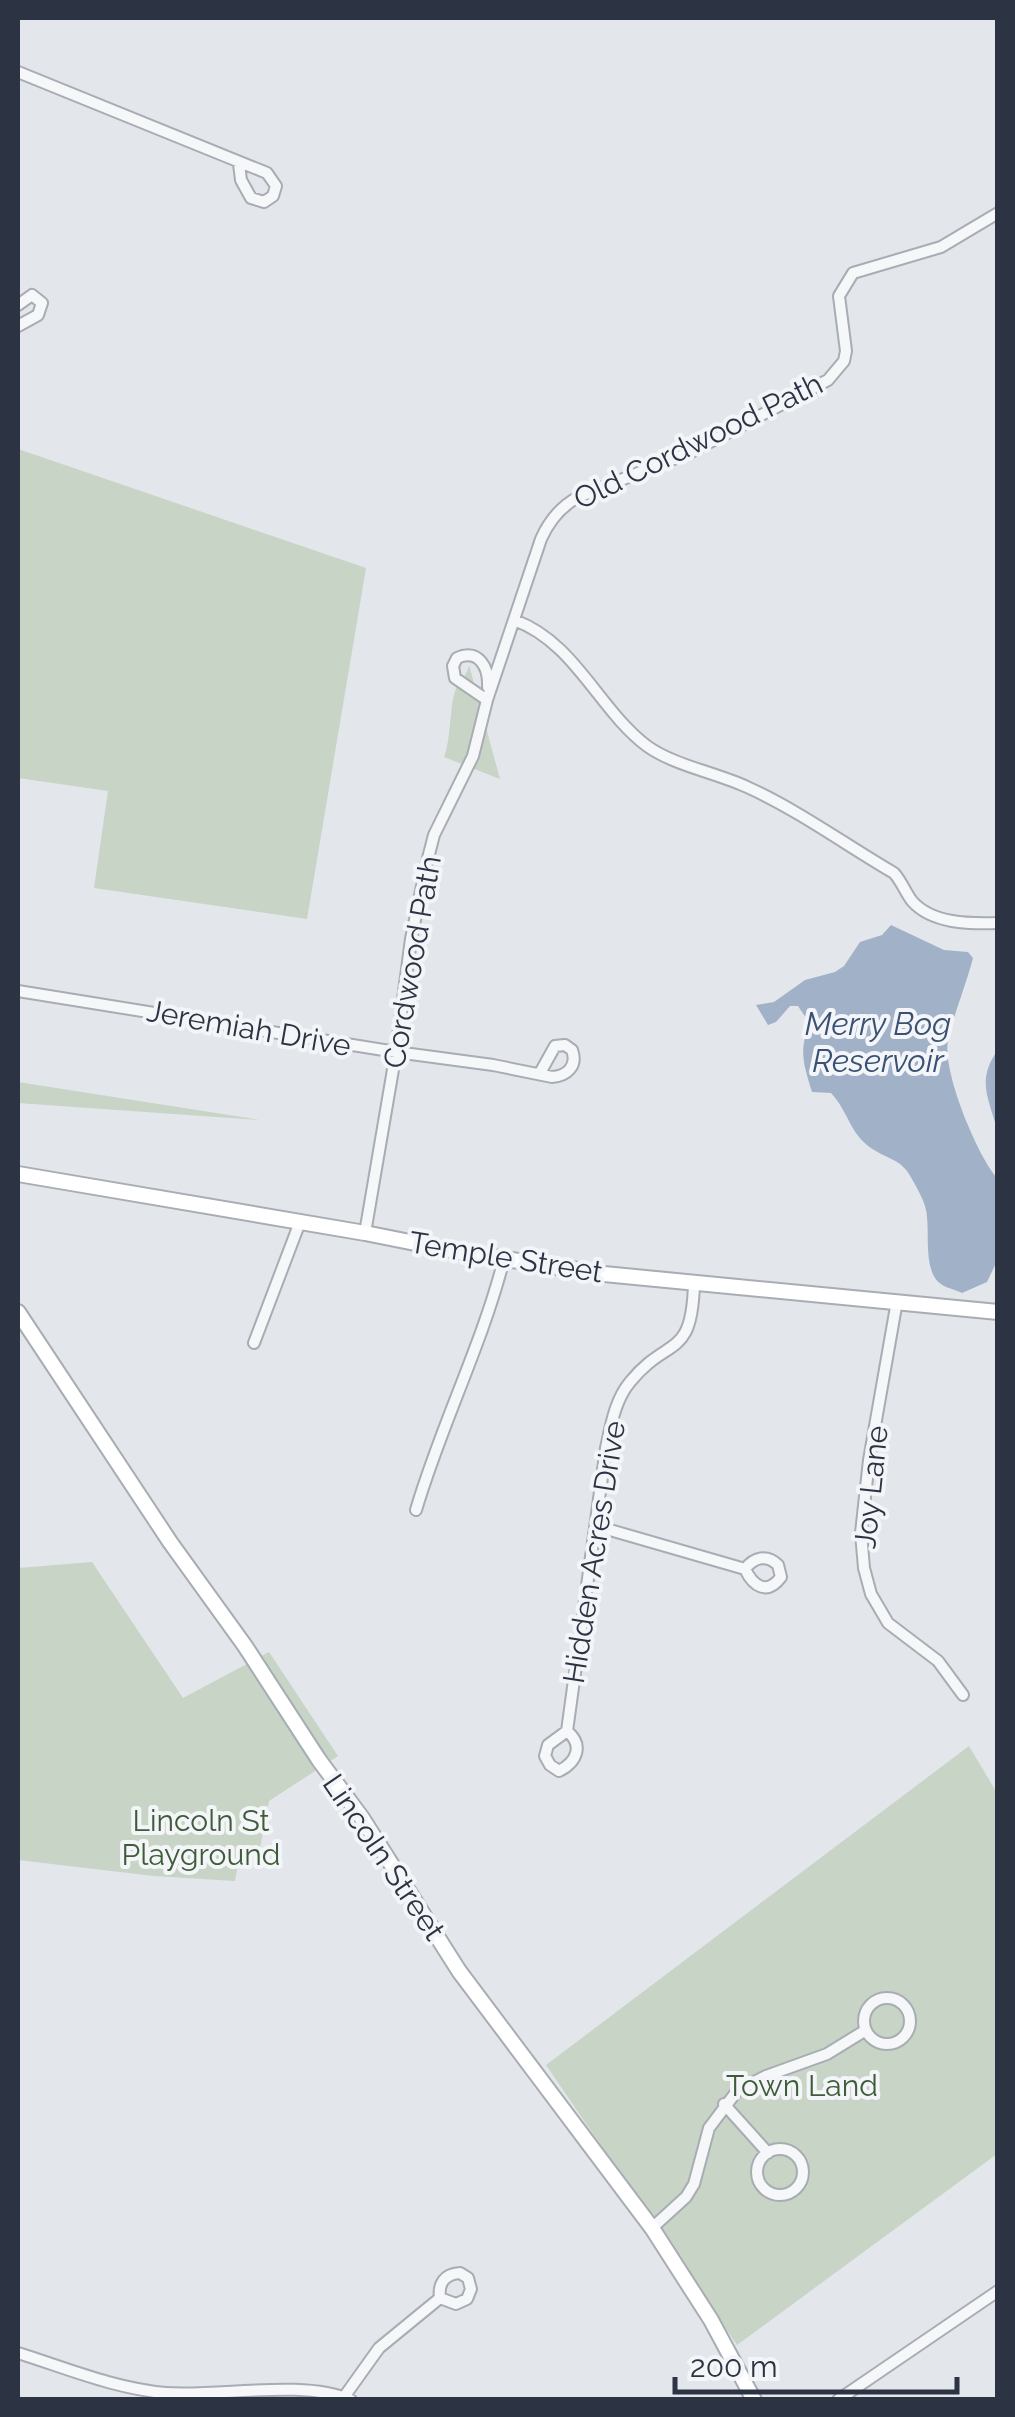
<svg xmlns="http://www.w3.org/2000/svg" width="1015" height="2417" font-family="Raleway,sans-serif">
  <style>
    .green { fill: #c8d4c5 }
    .water { fill: #a1b2c8 }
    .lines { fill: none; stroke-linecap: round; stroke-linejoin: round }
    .street-casing { stroke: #a8adb4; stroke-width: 14 }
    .secondary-casing { stroke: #a8adb4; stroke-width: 18 }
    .street { stroke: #f6f7f9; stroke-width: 10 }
    .secondary { stroke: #fff; stroke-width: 14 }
    .labels { text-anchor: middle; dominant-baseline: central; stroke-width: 8; stroke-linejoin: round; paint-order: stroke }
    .street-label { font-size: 30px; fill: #2c3342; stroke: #f3f5f8 }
    .park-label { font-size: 30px; fill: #3f5c3a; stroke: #f3f5f8 }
    .water-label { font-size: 32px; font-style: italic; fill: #395173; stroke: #f3f5f8 }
  </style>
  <rect width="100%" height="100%" fill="#e3e6ea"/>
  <!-- green -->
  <path class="green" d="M18,449L366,568L307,919L94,888L108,791L18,778Z
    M469,665L500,779L444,757C452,737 449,701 457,687C461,678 467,676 469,665Z
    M18,1082L260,1120L18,1103Z
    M92,1562L183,1698L269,1652L338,1756L269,1801L259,1853L239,1858L235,1881L154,1876L18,1860V1568Z
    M969,1746L997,1793V2154L737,2345L546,2065Z"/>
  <!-- water -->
  <path class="water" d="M891,925L944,950L968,952L973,958C966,985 953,1016 948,1041C942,1071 977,1155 997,1178V1261L987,1282L962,1293C954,1289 940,1287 935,1278C925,1262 929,1235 927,1217C927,1204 916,1186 909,1174C900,1159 885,1158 871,1148C850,1134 848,1111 831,1093L812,1092C804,1066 798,1050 810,1024L798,1006H790L776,1022L768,1025L756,1005L774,1002L805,980L835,972L844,966L860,942L882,935Z
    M997,1051V1129C988,1097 977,1080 997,1051Z"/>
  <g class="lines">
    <!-- street casing -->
    <g class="street-casing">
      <path id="street" d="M18,72L267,173L276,186L273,196L264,202L251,198L241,180L239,164
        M18,305L32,295L42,303L38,315L18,326
        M514,620C575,642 598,709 647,746C673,765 717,773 747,787C798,810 846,845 894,873C902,882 905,892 912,901C932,924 970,924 998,923
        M487,700L541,539C549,521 560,507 578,497L691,452L828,380L844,361L846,351L839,296L853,273L941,247L998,213
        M18,991L396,1052L493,1065L552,1077C567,1076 578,1066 572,1050L565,1045L555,1046L540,1073
        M365,1233L396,1052L411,939L427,862L434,835L473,756L487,700L455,678L453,666L457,658C479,648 489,668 488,687
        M897,1301L869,1460L861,1533L864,1568L871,1594L888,1623L938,1661L963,1695
        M254,1343L300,1222
        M416,1510C441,1425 482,1345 504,1259
        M596,1526L745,1569C754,1557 767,1554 778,1565L781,1577C767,1596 753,1586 745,1569
        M567,1731L548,1745L545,1756L550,1765L559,1771C577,1762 584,1745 567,1731L606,1448C611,1425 615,1400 630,1382C668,1335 692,1361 694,1283
        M864 2021a23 23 0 1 1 46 0a23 23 0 1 1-46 0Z
        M724,2104L768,2153
        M757 2172a23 23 0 1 1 46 0a23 23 0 1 1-46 0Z
        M652,2228L686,2197L694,2184L709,2128L737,2091L766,2076L827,2054L866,2030
        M18,2353C66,2368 116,2389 166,2393C221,2397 301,2379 351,2400
        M344,2397L379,2348L440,2298L456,2304L467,2299L471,2289L468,2278L460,2273C444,2274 438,2284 440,2298
        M838,2400L998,2291"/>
    </g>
    <!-- secondary casing -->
    <g class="secondary-casing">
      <path id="secondary" d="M18,1174L365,1233L460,1252L604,1274L998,1312
        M18,1312L170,1542L245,1646L319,1760L362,1818L459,1971L652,2228L711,2320L754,2400"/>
    </g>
    <!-- street -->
    <use href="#street" class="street"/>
    <!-- secondary -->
    <use href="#secondary" class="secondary"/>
  </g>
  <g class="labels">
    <!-- street labels -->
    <g class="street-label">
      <text transform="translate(698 441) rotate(-26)">Old Cordwood Path</text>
      <text transform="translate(412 962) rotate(-80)">Cordwood Path</text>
      <text transform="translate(249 1028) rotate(10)">Jeremiah Drive</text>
      <text transform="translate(506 1257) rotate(9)">Temple Street</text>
      <text transform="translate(871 1487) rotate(-84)">Joy Lane</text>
      <text transform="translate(594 1552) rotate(-81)">Hidden Acres Drive</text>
      <text transform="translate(384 1857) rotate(56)">Lincoln Street</text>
    </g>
    <!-- park labels -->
    <g class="park-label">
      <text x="201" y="1820">Lincoln St<tspan x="201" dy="34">Playground</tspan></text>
      <text x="802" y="2085">Town Land</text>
    </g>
    <!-- water labels -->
    <g class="water-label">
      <text x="878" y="1023">Merry Bog<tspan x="878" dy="37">Reservoir</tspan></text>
    </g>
  </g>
  <!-- border -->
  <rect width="1015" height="2417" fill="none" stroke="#2c3342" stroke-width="40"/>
  <!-- scale -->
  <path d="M675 2377v15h282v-15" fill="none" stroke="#2c3342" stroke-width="5"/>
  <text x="690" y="2377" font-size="30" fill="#2c3342" stroke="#f3f5f8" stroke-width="8" paint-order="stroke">200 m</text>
</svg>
